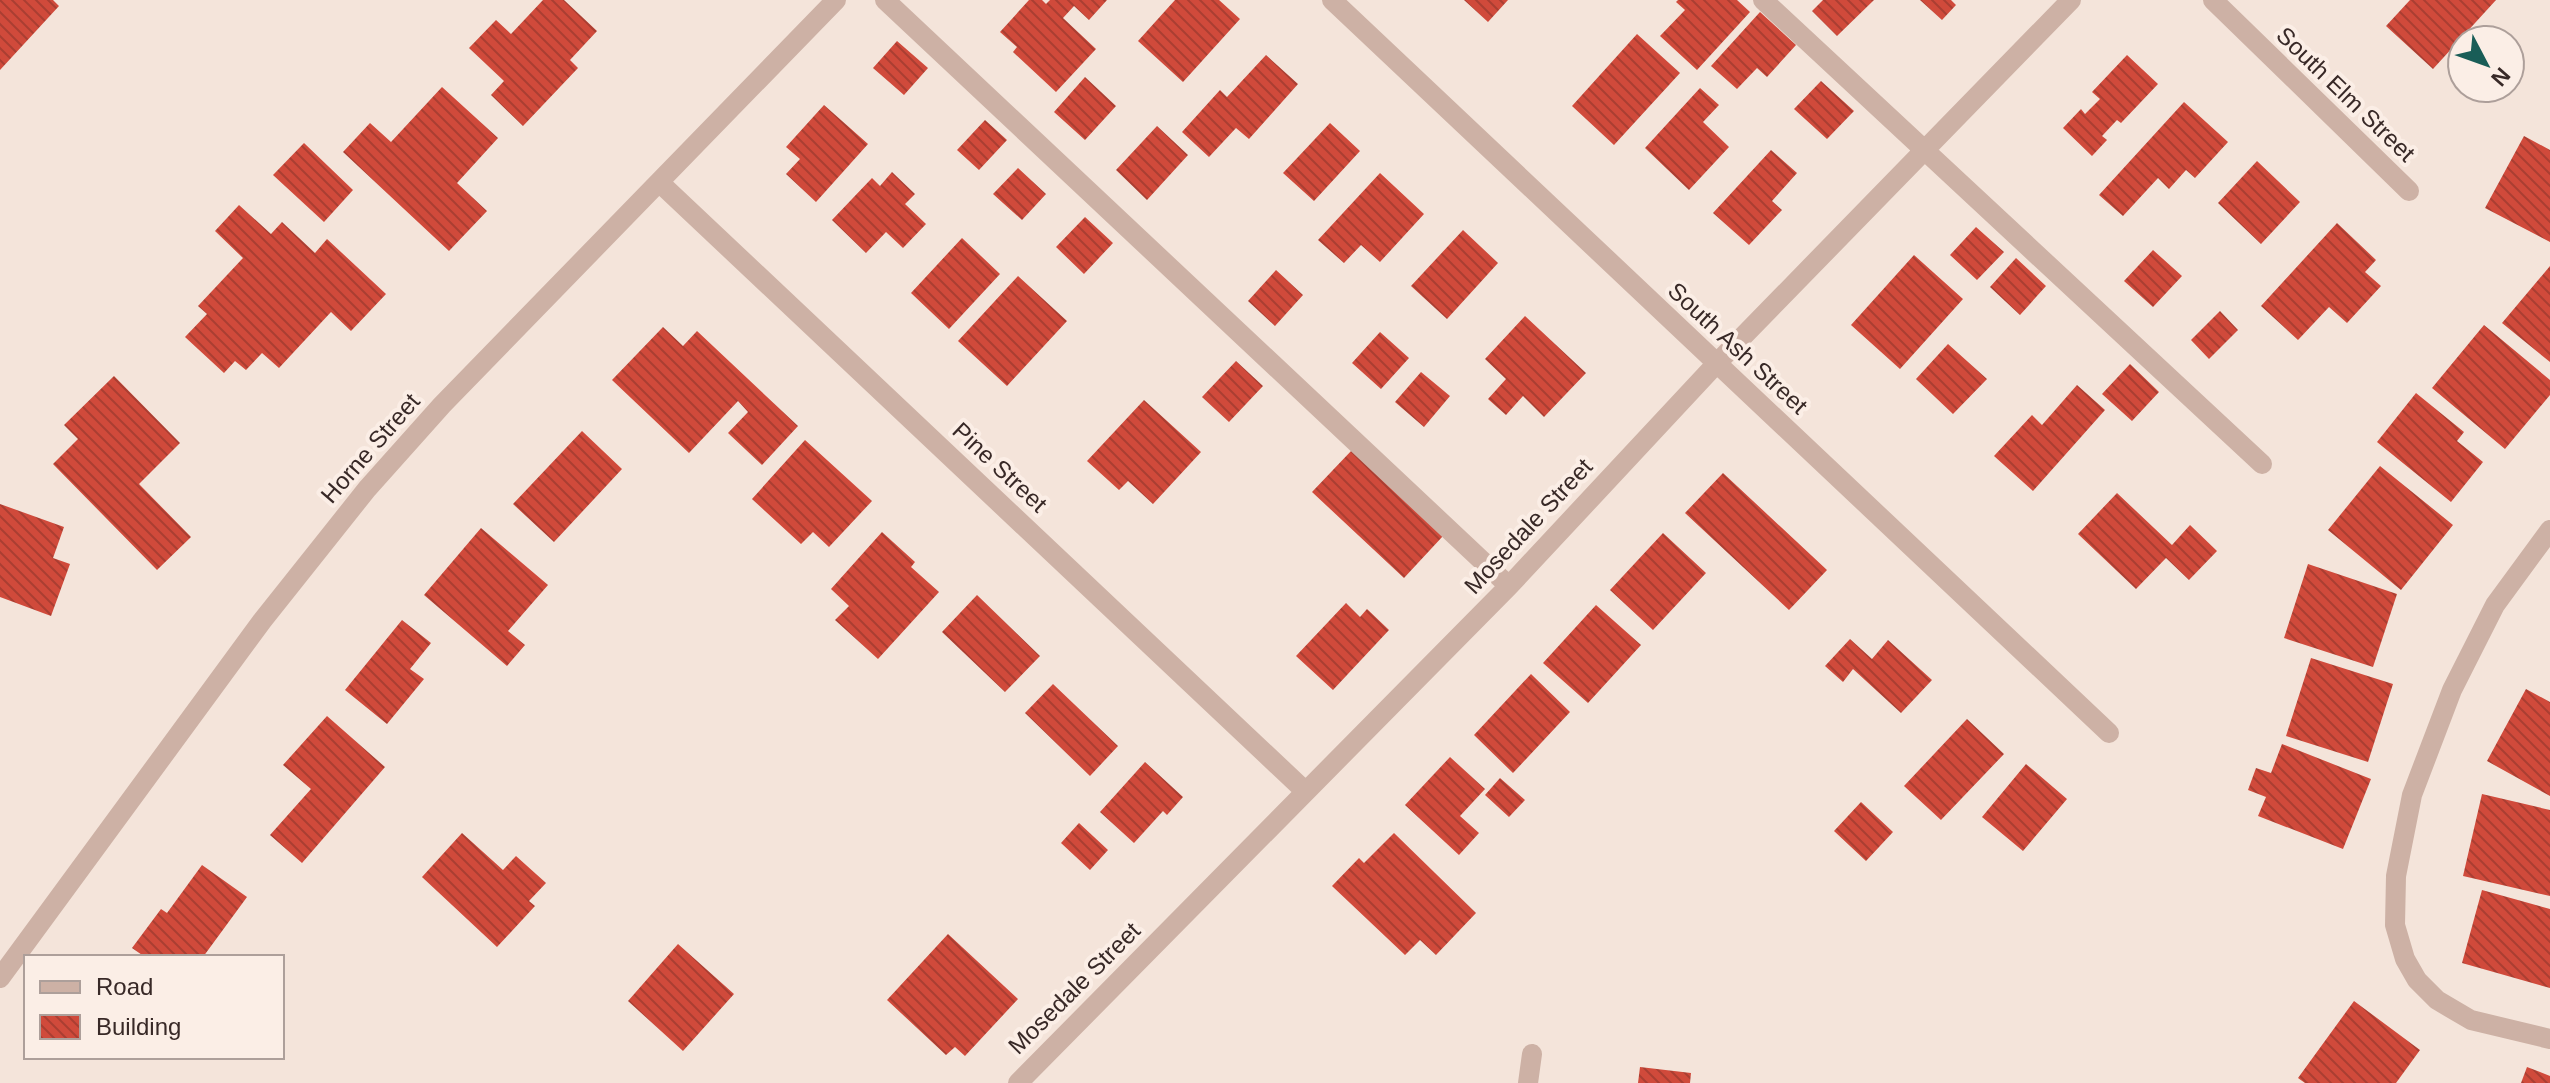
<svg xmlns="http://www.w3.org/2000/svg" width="2550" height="1083" font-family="Helvetica,sans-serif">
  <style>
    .building { fill: url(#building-back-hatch) }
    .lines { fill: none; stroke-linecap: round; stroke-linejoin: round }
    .minor { stroke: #cdb1a5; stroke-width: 20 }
    .labels { text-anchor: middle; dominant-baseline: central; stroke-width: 8; stroke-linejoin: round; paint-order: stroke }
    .street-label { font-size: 24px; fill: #382927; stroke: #fbeee6 }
  </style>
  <defs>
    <pattern id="building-back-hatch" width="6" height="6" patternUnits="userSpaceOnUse" patternTransform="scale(2)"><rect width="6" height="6" fill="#d04a3b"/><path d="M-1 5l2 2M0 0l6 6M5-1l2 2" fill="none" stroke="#aa3e32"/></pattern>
  </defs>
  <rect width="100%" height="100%" fill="#f4e4da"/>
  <!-- building -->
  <path class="building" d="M0,0H53L59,6L0,70Z
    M543,0H564L597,31L570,60L578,68L523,126L491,95L504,81L469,48L496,20L511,34Z
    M1029,0H1042L1046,4L1050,0H1107L1089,20L1074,6L1063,18L1096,49L1056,92L1013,52L1017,47L1000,32Z
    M1175,0H1219L1240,19L1183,82L1138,41Z
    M1464,0H1508L1488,22Z
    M1678,0H1737L1750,12L1697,70L1660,36L1685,10L1676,2Z
    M1823,0H1874L1837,36L1812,11Z
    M1920,0H1951L1956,5L1942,20Z
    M2410,0H2496L2433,69L2386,26Z
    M1760,12L1796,45L1767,77L1757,68L1737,89L1711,66Z
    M1637,34L1680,73L1614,145L1572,106Z
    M897,41L928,68L904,95L873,68Z
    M1266,55L1298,84L1249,139L1236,128L1209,157L1182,132L1220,90L1227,97Z
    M2127,55L2158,84L2121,123L2117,120L2102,136L2107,140L2092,156L2063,128L2081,109L2085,114L2100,99L2092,92Z
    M1085,77L1116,106L1085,140L1054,112Z
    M1821,81L1854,111L1827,139L1794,109Z
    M442,87L498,138L457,183L487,211L449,251L343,152L370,123L391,142Z
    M1700,88L1719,105L1703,122L1729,147L1689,190L1645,148Z
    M2184,102L2228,142L2195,178L2186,170L2169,189L2158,178L2123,216L2099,195Z
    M824,105L868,144L816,202L786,174L800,159L786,147Z
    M985,120L1007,140L979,170L957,150Z
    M1330,123L1360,151L1314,201L1283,173Z
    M1157,126L1188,155L1147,200L1116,170Z
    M2524,136L2550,150V242L2485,208Z
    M304,143L353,190L324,222L273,175Z
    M1771,150L1797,173L1772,201L1782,210L1749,245L1713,213Z
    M2257,161L2300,202L2261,244L2218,203Z
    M1018,168L1046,194L1022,220L993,194Z
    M892,172L915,194L905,204L926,224L903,248L886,232L866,253L832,220L872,178L880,186Z
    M1380,173L1424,214L1380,262L1361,245L1344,263L1318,240Z
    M239,205L271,234L282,222L315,253L327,239L386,294L351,331L331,312L279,368L262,353L246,370L235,361L224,373L185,337L207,314L198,306L243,258L215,231Z
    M1085,217L1113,243L1084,274L1056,247Z
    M2337,223L2376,260L2365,272L2381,286L2347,323L2329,307L2298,340L2261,306Z
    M1976,227L2004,252L1977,280L1950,255Z
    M1463,230L1498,263L1447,319L1411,286Z
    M962,238L1000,274L949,329L911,293Z
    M2153,250L2182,276L2153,307L2124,281Z
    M1914,255L1963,299L1900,369L1851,325Z
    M2016,258L2046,286L2020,315L1990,287Z
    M2550,266V362L2502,323Z
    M1276,270L1303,295L1275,326L1248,301Z
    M1018,276L1067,321L1007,386L958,341Z
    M2220,311L2238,330L2209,359L2191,340Z
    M1525,316L1586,373L1544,417L1523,396L1506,415L1488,399L1506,379L1485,359Z
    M2484,325L2550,380V395L2505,449L2432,388Z
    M663,327L683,346L697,331L798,426L762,465L728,433L748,412L738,401L689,453L612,380Z
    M1380,332L1409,358L1381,389L1352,363Z
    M1948,344L1987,379L1953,414L1916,379Z
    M1236,361L1263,386L1229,422L1202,397Z
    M2130,364L2159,392L2132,421L2102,394Z
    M1421,372L1450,396L1424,427L1395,402Z
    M114,376L180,443L139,484L191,537L157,570L53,464L78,439L64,425Z
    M2077,385L2105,410L2033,491L1994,456L2032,415L2042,425Z
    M2416,393L2464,432L2457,441L2483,462L2451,502L2377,442Z
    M1144,400L1201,452L1153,504L1128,481L1119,490L1087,461Z
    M582,431L622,469L554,542L513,504Z
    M805,440L872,501L829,547L813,532L801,544L752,499Z
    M1352,450L1443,536L1404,578L1312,492Z
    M2380,466L2453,525L2401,590L2328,530Z
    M1723,473L1827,570L1789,610L1685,513Z
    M2117,493L2172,545L2190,525L2217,551L2189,580L2166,558L2136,589L2078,534Z
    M0,504L64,527L53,558L70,564L51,616L0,597Z
    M481,528L548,585L508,631L525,645L507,666L424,595Z
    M882,532L915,562L911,567L939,592L878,659L835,620L849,606L831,589Z
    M1663,533L1706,573L1653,630L1610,590Z
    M2308,564L2397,594L2373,667L2284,638Z
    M977,595L1040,656L1005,692L942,632Z
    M1346,603L1360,617L1367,609L1389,630L1333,690L1296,656Z
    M1596,605L1641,645L1588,703L1543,663Z
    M402,620L431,643L410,669L424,679L387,724L345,690Z
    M1850,639L1872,659L1888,640L1932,680L1901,713L1853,669L1843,682L1825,666Z
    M2311,658L2393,684L2368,762L2286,736Z
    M1531,674L1570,712L1513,773L1474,735Z
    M1053,684L1118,746L1090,776L1025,713Z
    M2526,689L2550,702V796L2487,761Z
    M327,716L385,767L302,863L270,835L311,789L283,765Z
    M1967,719L2004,754L1941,820L1904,786Z
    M2282,744L2371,779L2343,849L2258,816L2266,797L2248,790L2256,768L2271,773Z
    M1450,757L1485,789L1460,816L1479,833L1459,855L1405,805Z
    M1145,762L1183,797L1167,815L1163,811L1134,843L1100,812Z
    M2026,764L2067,799L2023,851L1982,817Z
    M1500,778L1525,800L1509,817L1485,795Z
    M2482,794L2550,810V896L2463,876Z
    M1861,802L1893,832L1866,861L1834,831Z
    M1079,823L1108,850L1090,870L1061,843Z
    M462,833L503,870L516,856L546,883L529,901L535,906L497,947L422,877Z
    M1394,833L1476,913L1436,955L1420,940L1405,955L1332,886L1359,858L1364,863Z
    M202,865L247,897L203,957H145L132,948L161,909L167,913Z
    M2482,890L2550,909V988L2462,963Z
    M948,934L1018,999L965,1056L955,1047L946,1055L887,1000Z
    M678,944L734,994L683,1051L628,1001Z
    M2354,1001L2420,1050L2396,1083H2305L2298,1078Z
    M1640,1067L1691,1073L1690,1083H1638Z
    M2527,1067L2550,1076V1083H2521Z"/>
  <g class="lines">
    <!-- minor -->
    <path class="minor" d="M885,0L1509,586
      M1332,0L2109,733
      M1763,0L2262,464
      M2213,0L2409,191
      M659,182L1305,791
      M2550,530L2495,605L2452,690L2412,795L2396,876L2395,925L2405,959L2417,980L2437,1000L2471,1020L2550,1039
      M0,978L262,621L367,489L442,405L836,0
      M1018,1083L1509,586L1717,363L2071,0
      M1528,1083L1532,1054"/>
  </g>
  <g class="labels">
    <!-- street labels -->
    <g class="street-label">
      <text transform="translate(2346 94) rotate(44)">South Elm Street</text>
      <text transform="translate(1738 348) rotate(43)">South Ash Street</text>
      <text transform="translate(370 448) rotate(-49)">Horne Street</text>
      <text transform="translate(1000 467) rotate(43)">Pine Street</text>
      <text transform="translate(1528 526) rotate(-47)">Mosedale Street</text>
      <text transform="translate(1074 988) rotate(-45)">Mosedale Street</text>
    </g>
  </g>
  <!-- legend -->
  <rect x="24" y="955" width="260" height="104" fill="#fbeee6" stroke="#ad9f9a" stroke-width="2"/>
  <rect x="40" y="981" width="40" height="12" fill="#cdb1a5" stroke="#ad9f9a" stroke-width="2"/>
  <text x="96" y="995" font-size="24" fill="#382927">Road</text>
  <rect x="40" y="1015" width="40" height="24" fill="url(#building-back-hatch)" stroke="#ad9f9a" stroke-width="2"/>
  <text x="96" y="1035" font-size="24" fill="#382927">Building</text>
  <!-- north arrow -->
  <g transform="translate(2486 64) rotate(131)"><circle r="38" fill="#fbeee6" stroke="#ad9f9a" stroke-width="2"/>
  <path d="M0-6L14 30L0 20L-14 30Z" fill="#195d57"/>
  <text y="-12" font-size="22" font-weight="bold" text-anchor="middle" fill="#382927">N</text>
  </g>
</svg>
